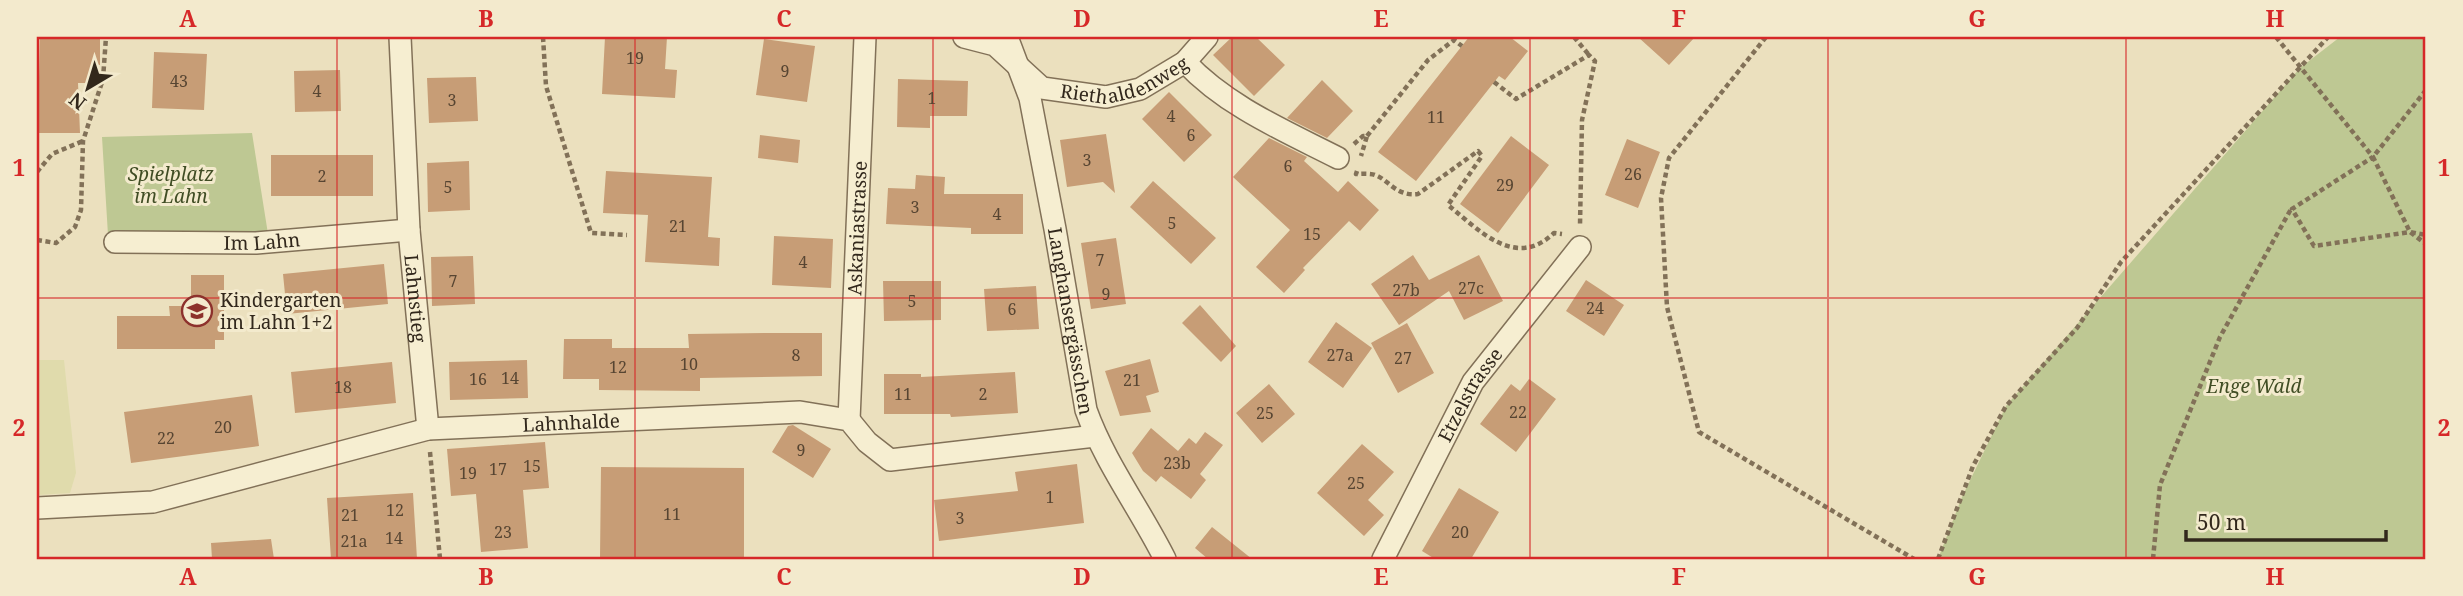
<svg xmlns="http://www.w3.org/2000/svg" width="2463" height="596" font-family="'Noto Serif',serif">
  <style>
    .farmland { fill: #e0dbac }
    .green { fill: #bec893 }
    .building { fill: #c79d76 }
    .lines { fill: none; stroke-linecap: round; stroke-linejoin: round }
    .street-casing { stroke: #827158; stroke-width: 24 }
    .path { stroke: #827158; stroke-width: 4.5; stroke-dasharray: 5 3.5; stroke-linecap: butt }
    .street { stroke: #f6eed1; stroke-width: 21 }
    .grid { fill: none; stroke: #d62828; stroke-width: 2; stroke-opacity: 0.55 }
    .labels { text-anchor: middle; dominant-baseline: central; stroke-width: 6; stroke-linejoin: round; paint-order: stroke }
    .number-label { font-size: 16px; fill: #574532 }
    .street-label { font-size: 19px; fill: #32281c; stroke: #f3eacd }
    .park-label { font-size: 19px; font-style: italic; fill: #404d24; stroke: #f3eacd }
    .poi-label { font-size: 19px; fill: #32281c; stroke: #f3eacd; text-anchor: start }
    .neatline { fill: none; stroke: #d62828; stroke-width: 2.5 }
    .grid-label { font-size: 23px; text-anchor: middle; font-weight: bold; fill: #d62828 }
  </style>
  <rect width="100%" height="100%" fill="#ebe0be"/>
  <!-- farmland -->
  <path class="farmland" d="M37,360H64L76,473L70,493L37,495Z"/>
  <!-- green -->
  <path class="green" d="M2340,37H2426V559H1938L1962,497L2006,406L2300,68Z
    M252,133L268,234L108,235L102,137Z"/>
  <!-- building -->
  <path class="building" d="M40,37H100V65L92,64V83H78L80,133H37V78H39Z
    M605,37H667L665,69L677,70L675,98L602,94Z
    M1232,37H1256L1285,65L1254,96L1213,55Z
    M1469,37H1510L1528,51L1505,80L1499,76L1416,181L1378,152Z
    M1638,37H1695L1669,65Z
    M764,39L815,46L807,102L756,95Z
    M154,52L207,54L204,110L152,108Z
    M340,70L341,111L295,112L294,71Z
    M476,77L478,121L429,123L427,78Z
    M898,79L968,81L967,116H930V128L897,127Z
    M1322,80L1353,111L1327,138L1287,118Z
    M1169,92L1212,135L1184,162L1142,119Z
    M1106,134L1115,193L1103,182L1067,187L1060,140Z
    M760,135L800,140L798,163L758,158Z
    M1511,136L1549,165L1498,233L1460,204Z
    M1269,138L1307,157L1304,161L1338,192L1348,181L1379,210L1360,231L1349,221L1303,268L1305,270L1284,293L1256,267L1290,230L1233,177Z
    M1627,139L1660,152L1638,208L1605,195Z
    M271,155H373V196H271Z
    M469,161L470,210L428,212L427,163Z
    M606,171L712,177L708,237L720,238L719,266L645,262L648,215L603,213Z
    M916,175L945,177L944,194H1023V234H971V228L886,224L888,188L915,189Z
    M1153,181L1216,238L1191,264L1130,207Z
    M774,236L833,239L831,288L772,285Z
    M1116,238L1126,304L1091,309L1081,243Z
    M1413,255L1429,280L1479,255L1503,301L1464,320L1449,291L1399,325L1371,284Z
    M473,256L475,304L432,306L431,257Z
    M384,264L388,304L287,314L283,274Z
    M191,275H224V340H215V349H117V316H170L169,306H191Z
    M1586,280L1624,305L1604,336L1566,311Z
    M883,281H941V320L884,321Z
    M1036,286L1039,329L987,331L984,289Z
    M1200,305L1236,346L1221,362L1182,323Z
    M1336,322L1372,348L1343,388L1308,362Z
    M1407,323L1434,373L1398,393L1371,343Z
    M771,333H822V376L700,378V391L599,390V379H563L564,339H612V348H689L688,334Z
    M1150,359L1159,392L1146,396L1151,412L1120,416L1105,371Z
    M527,360L528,398L450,400L449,362Z
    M392,362L396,403L295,413L291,372Z
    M1015,372L1018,413L951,417L950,414H884V374H921V377Z
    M1529,379L1556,399L1516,452L1480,424L1511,384L1520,391Z
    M1269,384L1295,414L1262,443L1236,413Z
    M252,395L259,446L131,463L124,412Z
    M793,425L831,449L813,478L772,452L788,426Z
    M1151,428L1178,451L1189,438L1196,444L1205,432L1223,445L1200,474L1206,480L1191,499L1161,476L1156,482L1143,471L1132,453Z
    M545,442L549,488L523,490L528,548L481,552L476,494L451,496L447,449Z
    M1362,444L1394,472L1368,500L1384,515L1364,536L1317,493Z
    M1077,464L1084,523L939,541L934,500L1018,491L1015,472Z
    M601,467L744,468V559H600Z
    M1459,488L1499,512L1471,559H1435L1422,551Z
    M413,493L417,559H331L327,498Z
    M1212,527L1252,559H1208L1195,548Z
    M271,539L274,559H212L211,543Z"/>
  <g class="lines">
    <!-- street casing -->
    <g class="street-casing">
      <g id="street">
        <path id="s1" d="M400,37L409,230L428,429"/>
        <path id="s2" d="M964,37L995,45L1042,88L1106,97L1140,89L1185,62L1207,37"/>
        <path id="s3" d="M1007,37L1030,98L1055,229L1086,410C1105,463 1140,509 1165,559"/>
        <path d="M1185,62C1226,106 1285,131 1338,158"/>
        <path id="s4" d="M115,242L256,243L409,230"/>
        <path id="s5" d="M849,420L865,37"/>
        <path id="s6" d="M37,508L153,502L428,429L800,412L849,420L867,442L890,460L1095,436"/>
        <path id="s7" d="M1383,559L1473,382L1580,247"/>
      </g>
    </g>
    <!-- path -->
    <path class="path" d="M543,37L546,86L591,233L627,235
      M1574,37L1589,55
      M1766,37L1669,158L1661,198L1667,307L1699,432L1914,559
      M2276,37L2373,157L2292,209L2314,246L2410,232L2426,244
      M1494,82L1516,99L1589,55L1595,61L1582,120L1580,225
      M2426,90L2373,157L2410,232L2426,235
      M1367,136L1428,60L1454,40L1462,46
      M1354,144L1363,136H1367L1361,156
      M1357,171L1356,174C1361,174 1370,173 1375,175C1388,179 1396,197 1418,194L1478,151L1482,156L1448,205C1479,230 1515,270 1554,233L1562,234
      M37,172L52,154L83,141
      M37,240L56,243L75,227L81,210L83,141L103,79L106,37
      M430,452L440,559
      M1938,559L1973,466L2006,406L2077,328L2121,262L2328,37
      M2153,559L2160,485L2220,337L2291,209"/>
    <!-- street -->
    <use href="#street" class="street"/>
  </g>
  <!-- grid -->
  <path class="grid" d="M337,37V559M635,37V559M933,37V559M1232,37V559M1530,37V559M1828,37V559M2126,37V559M37,298H2426"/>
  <!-- icons -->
  <defs>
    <g id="school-ring" transform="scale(1.575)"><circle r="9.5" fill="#f3eacd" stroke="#8d312c" stroke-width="1.5"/><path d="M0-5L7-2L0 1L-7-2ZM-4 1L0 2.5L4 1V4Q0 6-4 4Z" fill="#8d312c"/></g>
  </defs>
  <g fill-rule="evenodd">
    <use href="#school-ring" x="197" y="311"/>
  </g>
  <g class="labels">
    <!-- number labels -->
    <g class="number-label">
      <text x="635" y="58">19</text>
      <text x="785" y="71">9</text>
      <text x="179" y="81">43</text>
      <text x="317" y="91">4</text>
      <text x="932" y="98">1</text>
      <text x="452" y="100">3</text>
      <text x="1171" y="116">4</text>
      <text x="1436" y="117">11</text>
      <text x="1191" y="135">6</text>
      <text x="1087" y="160">3</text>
      <text x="1288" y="166">6</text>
      <text x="1633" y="174">26</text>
      <text x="322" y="176">2</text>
      <text x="1505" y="185">29</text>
      <text x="448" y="187">5</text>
      <text x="915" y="207">3</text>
      <text x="997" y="214">4</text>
      <text x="1172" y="223">5</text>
      <text x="678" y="226">21</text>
      <text x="1312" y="234">15</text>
      <text x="1100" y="260">7</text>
      <text x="803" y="262">4</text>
      <text x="453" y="281">7</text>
      <text x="1471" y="288">27c</text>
      <text x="1406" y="290">27b</text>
      <text x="1106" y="294">9</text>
      <text x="912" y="301">5</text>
      <text x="1595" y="308">24</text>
      <text x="1012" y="309">6</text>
      <text x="796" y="355">8</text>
      <text x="1340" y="355">27a</text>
      <text x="1403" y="358">27</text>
      <text x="689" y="364">10</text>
      <text x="618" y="367">12</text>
      <text x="510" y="378">14</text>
      <text x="478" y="379">16</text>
      <text x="1132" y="380">21</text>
      <text x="343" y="387">18</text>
      <text x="903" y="394">11</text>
      <text x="983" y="394">2</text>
      <text x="1518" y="412">22</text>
      <text x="1265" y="413">25</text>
      <text x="223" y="427">20</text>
      <text x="166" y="438">22</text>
      <text x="801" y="450">9</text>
      <text x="1177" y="463">23b</text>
      <text x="532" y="466">15</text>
      <text x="498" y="469">17</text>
      <text x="468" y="473">19</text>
      <text x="1356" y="483">25</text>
      <text x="1050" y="497">1</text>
      <text x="395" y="510">12</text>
      <text x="672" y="514">11</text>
      <text x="350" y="515">21</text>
      <text x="960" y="518">3</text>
      <text x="503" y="532">23</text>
      <text x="1460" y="532">20</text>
      <text x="394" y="538">14</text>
      <text x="354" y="541">21a</text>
    </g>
    <!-- street labels -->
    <g class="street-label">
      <text stroke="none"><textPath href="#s2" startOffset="182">Riethaldenweg</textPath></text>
      <text stroke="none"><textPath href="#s5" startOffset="192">Askaniastrasse</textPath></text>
      <text stroke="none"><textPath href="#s4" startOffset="147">Im Lahn</textPath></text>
      <text stroke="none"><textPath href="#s1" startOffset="262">Lahnstieg</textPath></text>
      <text stroke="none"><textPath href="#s3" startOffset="292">Langhansergässchen</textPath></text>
      <text stroke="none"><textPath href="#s7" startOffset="186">Etzelstrasse</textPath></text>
      <text stroke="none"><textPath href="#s6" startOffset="544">Lahnhalde</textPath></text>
    </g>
    <!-- park labels -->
    <g class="park-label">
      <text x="171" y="174">Spielplatz<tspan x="171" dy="22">im Lahn</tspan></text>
      <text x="2254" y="386">Enge Wald</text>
    </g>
    <!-- poi labels -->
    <g class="poi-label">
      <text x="220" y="300">Kindergarten<tspan x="220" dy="22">im Lahn 1+2</tspan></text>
    </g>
  </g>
  <!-- border -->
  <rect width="2463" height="596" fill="none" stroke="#f3eacd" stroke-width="77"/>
  <!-- north arrow -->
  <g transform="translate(88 88) rotate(218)" stroke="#f3eacd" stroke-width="5" paint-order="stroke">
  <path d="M0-5L12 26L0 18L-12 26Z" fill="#32281c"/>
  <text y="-10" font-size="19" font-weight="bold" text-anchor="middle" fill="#32281c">N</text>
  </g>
  <!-- scale -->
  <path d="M2186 530v10h200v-10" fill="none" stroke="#32281c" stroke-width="3.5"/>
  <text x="2197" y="530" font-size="21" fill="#32281c" stroke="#f3eacd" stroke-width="5" paint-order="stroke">50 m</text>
  <rect x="38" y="38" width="2386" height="520" class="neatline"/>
  <g class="grid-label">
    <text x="188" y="27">A</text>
    <text x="486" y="27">B</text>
    <text x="784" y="27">C</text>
    <text x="1082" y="27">D</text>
    <text x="1381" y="27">E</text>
    <text x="1679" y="27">F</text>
    <text x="1977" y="27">G</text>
    <text x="2275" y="27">H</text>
    <text x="19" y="176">1</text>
    <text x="2444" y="176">1</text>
    <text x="19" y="436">2</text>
    <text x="2444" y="436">2</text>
    <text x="188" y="585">A</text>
    <text x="486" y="585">B</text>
    <text x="784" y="585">C</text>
    <text x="1082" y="585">D</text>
    <text x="1381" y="585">E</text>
    <text x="1679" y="585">F</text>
    <text x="1977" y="585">G</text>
    <text x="2275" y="585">H</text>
  </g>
</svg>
